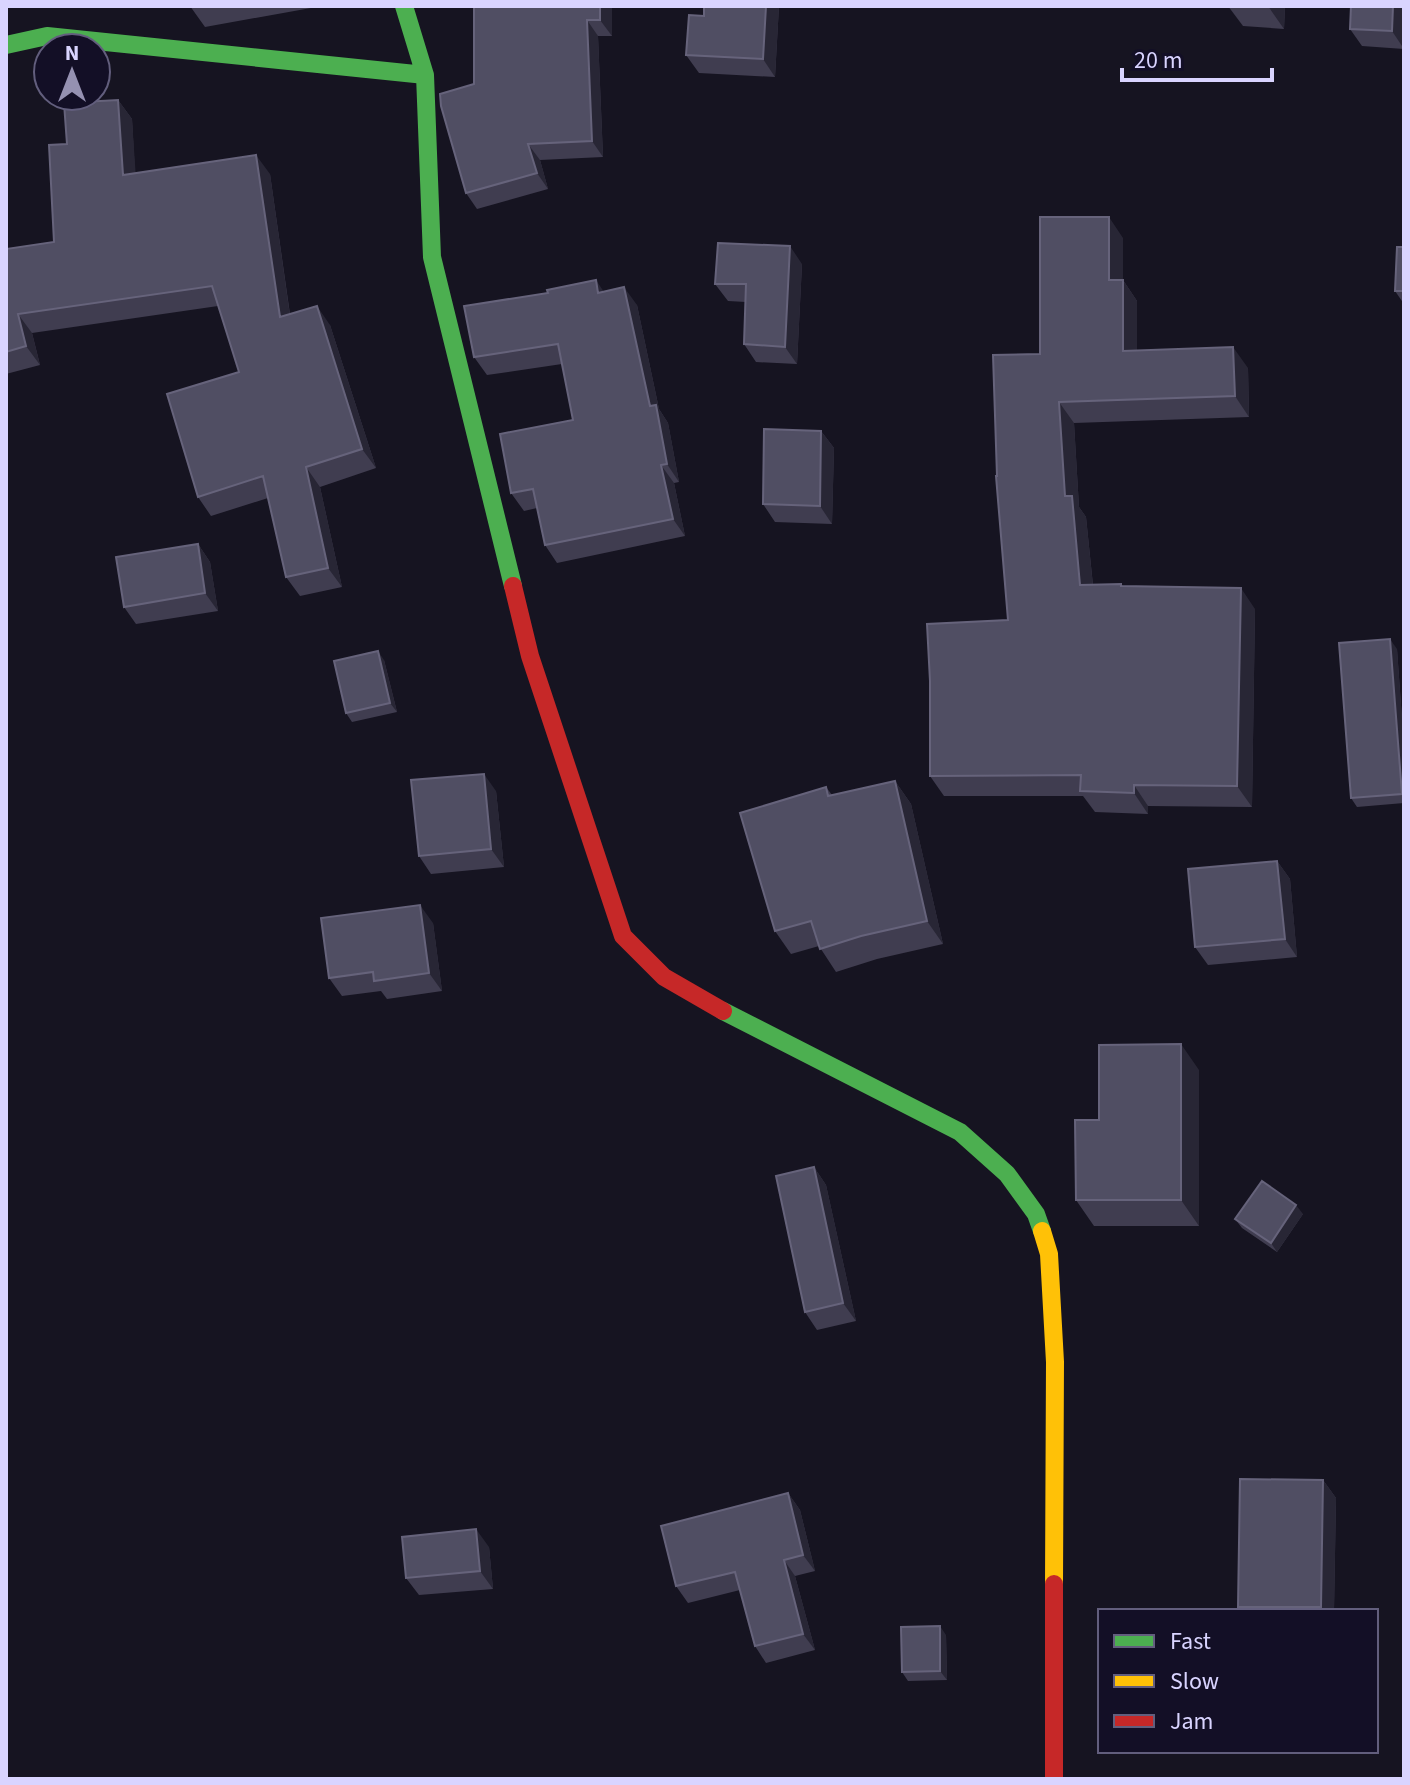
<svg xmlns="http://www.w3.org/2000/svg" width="1410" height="1785" font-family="'Source Sans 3',sans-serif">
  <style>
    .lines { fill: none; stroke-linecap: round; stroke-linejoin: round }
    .fast { stroke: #4caf50; stroke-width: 18 }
    .slow { stroke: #ffc107; stroke-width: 18 }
    .jam { stroke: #c62828; stroke-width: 18 }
    .wall { fill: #403d50 }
    .shaded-wall { fill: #282635 }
    .building { fill: #504e63; stroke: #66637b; stroke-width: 2 }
  </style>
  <rect width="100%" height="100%" fill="#161421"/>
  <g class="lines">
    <!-- fast -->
    <path class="fast" d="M404,6L425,75L432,257L513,586
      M6,45L47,36L425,75
      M723,1011L960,1132L1007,1174L1036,1214L1042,1231"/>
    <!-- slow -->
    <path class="slow" d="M1042,1231L1049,1254L1055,1362L1054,1584"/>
    <!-- jam -->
    <path class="jam" d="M513,586L530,656L623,936L664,977L723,1011
      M1054,1779V1584"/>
  </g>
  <!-- wall -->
  <path class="wall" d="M190,6H322L205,27Z
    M612,6V36H598L603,157L540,160L548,189L477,209L466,193L474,84Z
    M704,6H779L775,77L699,73L686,55L704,16Z
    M1228,6H1285L1284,29L1243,26Z
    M1404,6V49L1362,46L1350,29Z
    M118,100L132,119L135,173L270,174L290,314L330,325L376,468L320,487L342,587L300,596L286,577L268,498L211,516L198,497L239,372L218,306L32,333L40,365L6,374V249L54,242L67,144Z
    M1123,238V280L1137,301V350L1248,368L1249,417L1074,423L1079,507L1086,517L1093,585L1121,584L1123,586L1255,609L1252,807L1148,806V814L1095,812L1083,796H944L930,776L1008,620L997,476L1040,354Z
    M1404,247V304L1395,291Z
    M802,264L797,364L756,362L744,344L746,302L728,301L715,284Z
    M604,291L637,305L659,409L668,423L679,482L674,483L685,536L557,563L545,545L537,508L524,511L511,493L573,420L562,364L487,375L474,357Z
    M821,431L834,448L832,524L775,522L763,504Z
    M198,544L210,562L218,611L136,624L124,607Z
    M1397,649L1404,747V803L1357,807L1351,798Z
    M384,660L397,712L352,722L346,713Z
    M895,781L911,804L943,944L877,959L836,972L819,946L791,954L775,931L826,787L832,795Z
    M496,791L504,867L431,874L419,856Z
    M1277,861L1290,879L1297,957L1208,965L1195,947Z
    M433,923L442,991L387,999L381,991L342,996L329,978Z
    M1199,1070V1226H1094L1076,1200L1099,1120Z
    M814,1167L826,1185L856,1321L817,1330L805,1312Z
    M1303,1214L1277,1252L1242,1228L1235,1219Z
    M1323,1480L1336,1498L1334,1611H1241L1238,1607Z
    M788,1493L800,1510L815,1571L795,1576L815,1650L766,1663L755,1646L740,1590L688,1603L676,1586Z
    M489,1547L493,1589L419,1595L406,1578Z
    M946,1635L947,1680L908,1681L902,1672Z"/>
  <!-- shaded-wall -->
  <path class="shaded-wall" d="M600,6H612V36L600,20Z
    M766,6H779L775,77L763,59Z
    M1268,6H1285L1284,29Z
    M1393,6H1404V49L1392,31Z
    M587,20L598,36L603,157L592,141Z
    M118,100L132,119L137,194L123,175Z
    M528,144L540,160L548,189L537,173Z
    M256,155L270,174L293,337L280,317Z
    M1109,217L1123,238V280L1137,301V372L1123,351L1109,280Z
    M790,246L802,264L797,364L785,347Z
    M596,280L608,298L598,293Z
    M624,287L637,305L659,409L668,423L679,482L667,464L650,406Z
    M317,306L330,325L376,468L362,449Z
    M18,314L32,333L40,365L26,346Z
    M1233,347L1248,368L1249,417L1235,396Z
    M1059,402L1074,423L1079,507L1086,517L1095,606L1080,585L1065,496Z
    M821,431L834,448L832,524L820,506Z
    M661,465L674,483L685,536L673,519Z
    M306,467L320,487L342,587L328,568Z
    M198,544L210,562L218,611L205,593Z
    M1241,588L1255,609L1252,807L1237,786Z
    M1390,639L1397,649L1404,747V797L1402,794Z
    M378,651L384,660L397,712L390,703Z
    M484,774L496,791L504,867L491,849Z
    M895,781L911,804L943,944L927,921Z
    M1134,785L1148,806V814L1134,793Z
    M1277,861L1290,879L1297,957L1285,939Z
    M420,905L433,923L442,991L429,973Z
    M1181,1044L1199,1070V1226L1181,1200Z
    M814,1167L826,1185L856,1321L843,1303Z
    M1296,1205L1303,1214L1277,1252L1271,1243Z
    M1323,1480L1336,1498L1334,1611H1324L1321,1607Z
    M788,1493L800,1510L815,1571L803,1555Z
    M476,1529L489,1547L493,1589L480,1571Z
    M784,1560L795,1576L815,1650L803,1634Z
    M940,1626L946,1635L947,1680L940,1671Z"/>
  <!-- building -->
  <path class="building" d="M474,6H600V20H587L592,141L528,144L537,173L466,193L441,106L440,94L474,84Z
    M704,6H766L763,59L686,55L689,15L704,16Z
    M1351,6H1393L1392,31L1350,29Z
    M118,100L123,175L256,155L280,317L317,306L362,449L306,467L328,568L286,577L263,476L198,497L167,394L239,372L212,286L18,314L26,346L6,352V249L54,242L49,145L67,144L64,103Z
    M1040,217H1109V280H1123V351L1233,347L1235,396L1059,402L1065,496H1072L1080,585L1121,584V586L1241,588L1237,786L1134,785V793L1080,791L1081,775L930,776V681L927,624L1008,620L996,476H997L993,355L1040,354Z
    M718,243L790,246L785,347L744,344L746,284H715Z
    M1397,247H1404V291H1395Z
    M596,280L598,293L624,287L650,406L656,405L667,464L661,465L673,519L545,545L533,489L511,493L500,434L573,420L558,344L474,357L464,306L548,293L547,290Z
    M764,429L821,431L820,506L763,504Z
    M198,544L205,593L124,607L116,557Z
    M1390,639L1402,794L1351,798L1339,643Z
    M378,651L390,703L346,713L334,661Z
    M484,774L491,849L419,856L411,780Z
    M895,781L927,921L861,936L820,949L811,921L775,931L740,813L826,787L828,796Z
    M1277,861L1285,939L1195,947L1188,869Z
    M420,905L429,973L374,981L373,972L329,978L321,918Z
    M1181,1044V1200H1076L1075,1120H1099V1045Z
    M814,1167L843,1303L805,1312L776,1176Z
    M1262,1181L1296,1205L1271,1243L1235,1219Z
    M1240,1479L1323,1480L1321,1607H1238Z
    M788,1493L803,1555L784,1560L803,1634L755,1646L735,1572L676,1586L661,1526Z
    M476,1529L480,1571L406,1578L402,1537Z
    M940,1626V1671L902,1672L901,1627Z"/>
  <!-- border -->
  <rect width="1410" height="1785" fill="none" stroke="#d9d4ff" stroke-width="16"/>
  <!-- legend -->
  <rect x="1098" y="1609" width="280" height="144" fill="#130f26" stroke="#625e7d" stroke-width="2"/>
  <rect x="1114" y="1635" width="40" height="12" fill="#4caf50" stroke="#625e7d" stroke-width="2"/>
  <text x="1170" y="1649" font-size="24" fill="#d9d4ff">Fast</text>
  <rect x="1114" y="1675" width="40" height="12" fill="#ffc107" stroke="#625e7d" stroke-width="2"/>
  <text x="1170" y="1689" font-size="24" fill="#d9d4ff">Slow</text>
  <rect x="1114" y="1715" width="40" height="12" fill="#c62828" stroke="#625e7d" stroke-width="2"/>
  <text x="1170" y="1729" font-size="24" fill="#d9d4ff">Jam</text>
  <!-- north arrow -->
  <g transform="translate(72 72)"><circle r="38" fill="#130f26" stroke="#625e7d" stroke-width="2"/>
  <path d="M0-6L14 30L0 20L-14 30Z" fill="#9591b1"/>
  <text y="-12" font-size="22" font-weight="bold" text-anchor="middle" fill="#d9d4ff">N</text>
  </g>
  <!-- scale -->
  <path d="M1122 68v12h150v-12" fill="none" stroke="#d9d4ff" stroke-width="4"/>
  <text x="1134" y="68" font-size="24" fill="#d9d4ff" stroke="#130f26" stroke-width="6" paint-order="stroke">20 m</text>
</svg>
